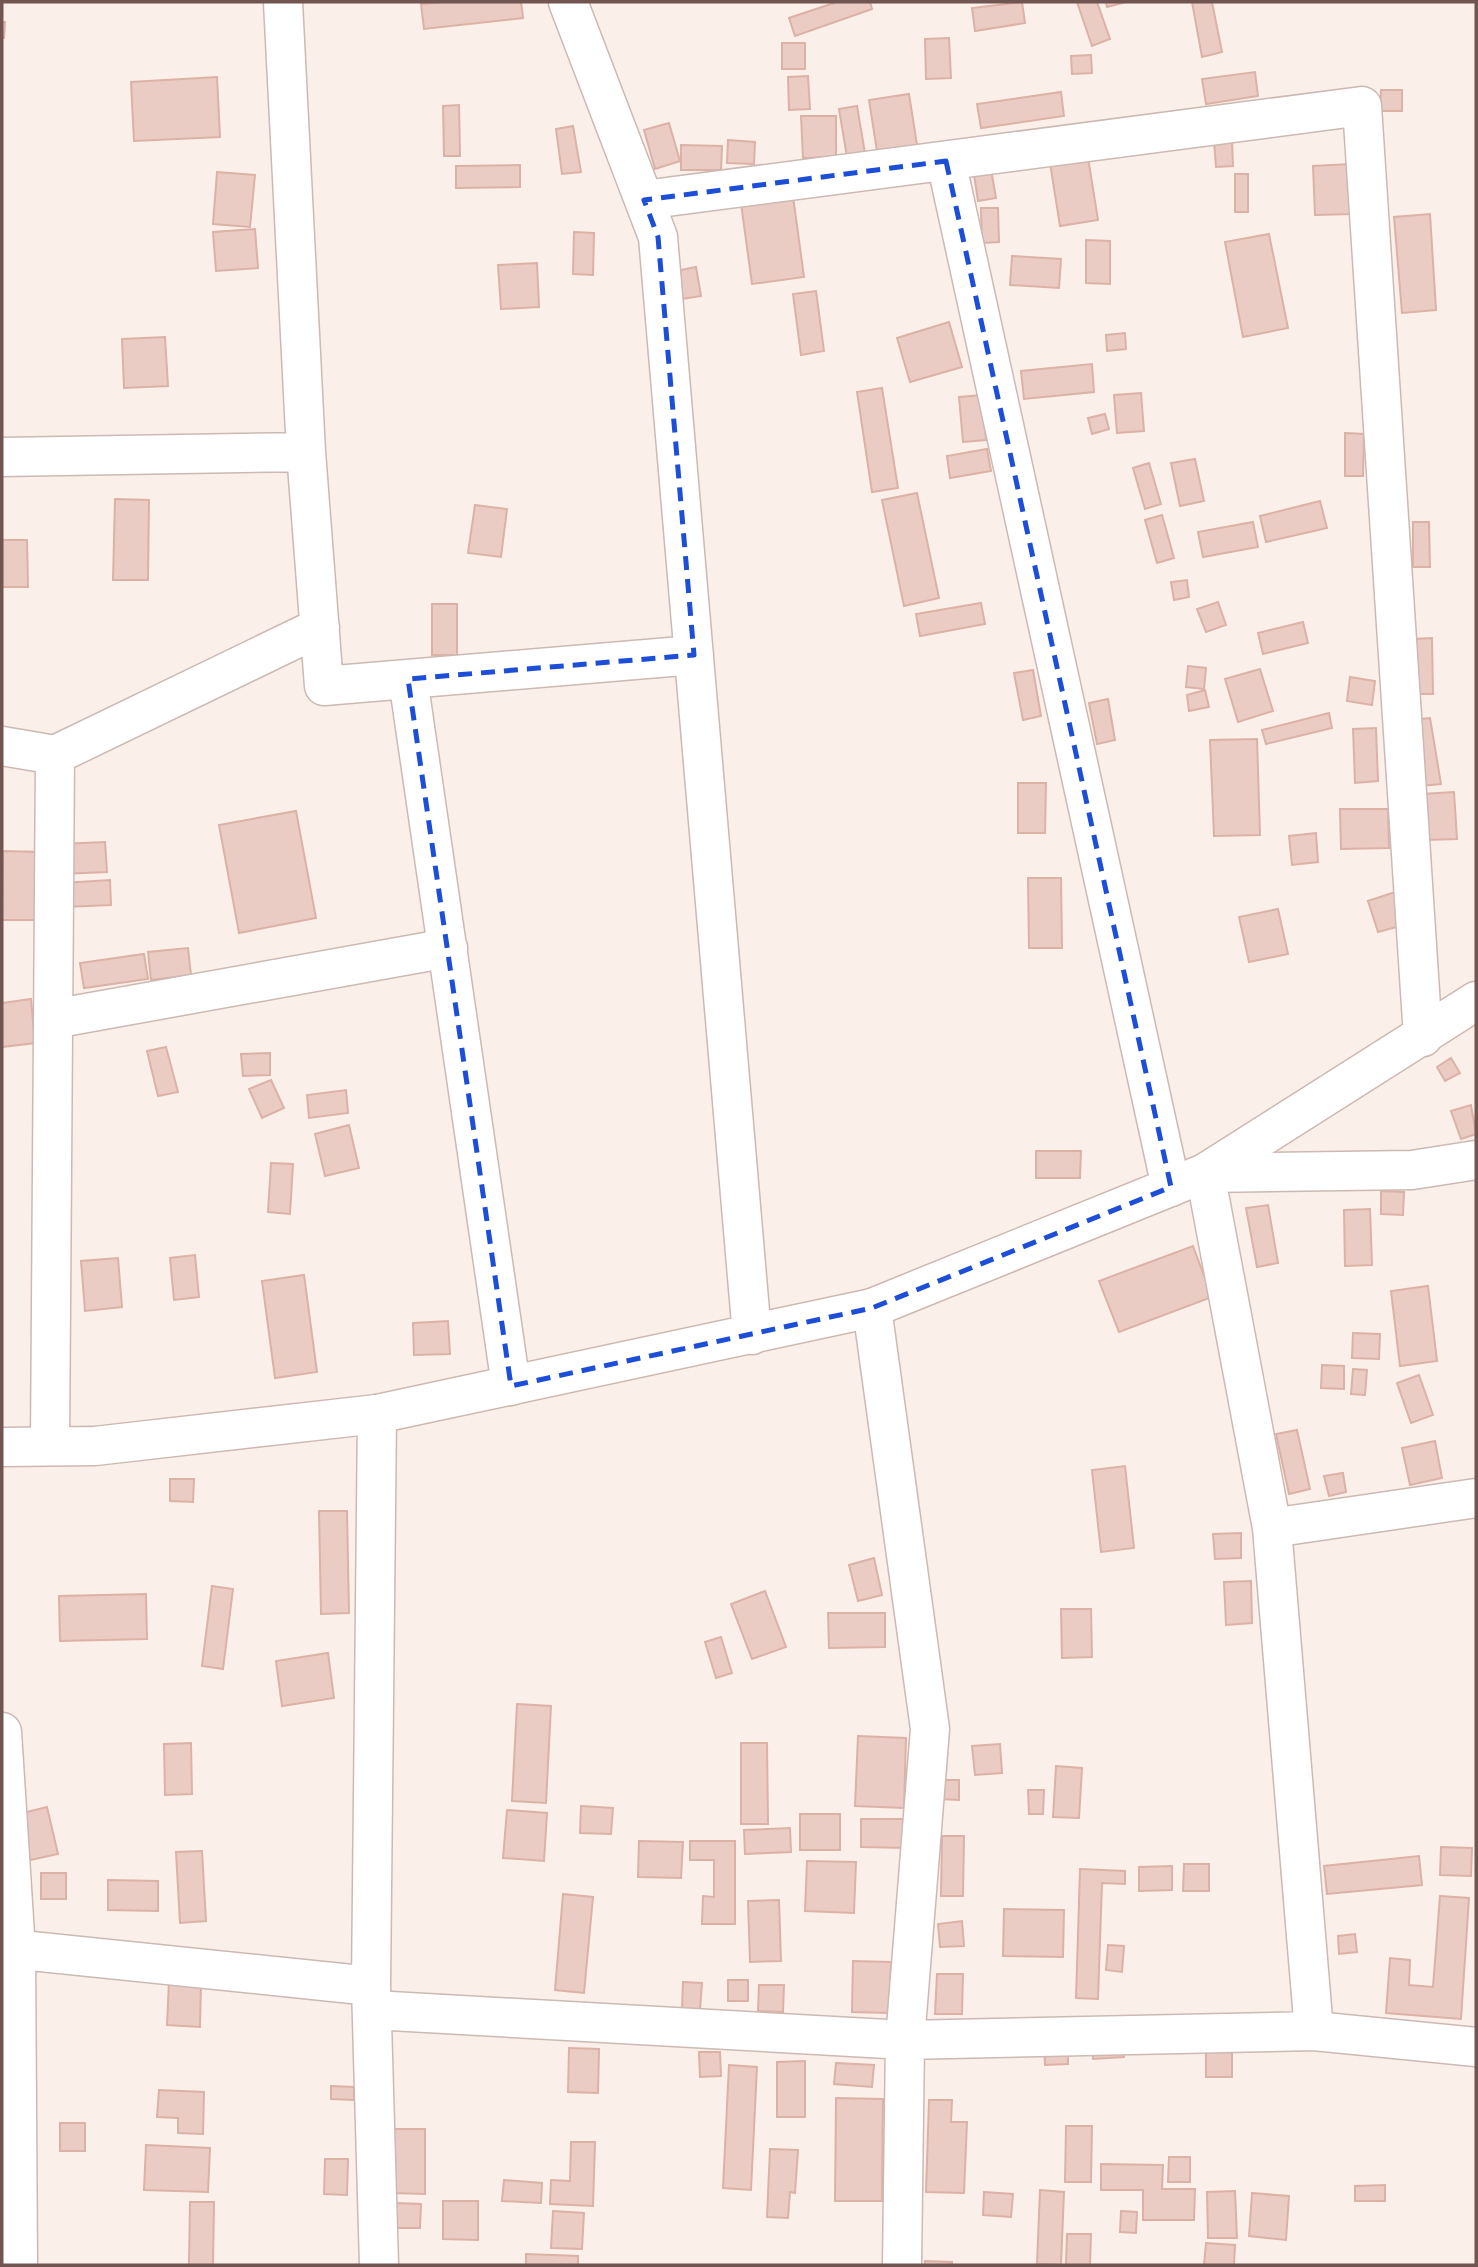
<svg xmlns="http://www.w3.org/2000/svg" width="1478" height="2267" font-family="'Exo 2',sans-serif">
  <style>
    .building { fill: #ebccc4; stroke: #dcb1a6; stroke-width: 2 }
    .lines { fill: none; stroke-linecap: round; stroke-linejoin: round }
    .street-casing { stroke: #ccb9b3; stroke-width: 41 }
    .secondary-casing { stroke: #ceb8b1; stroke-width: 41 }
    .street { stroke: #fff; stroke-width: 38 }
    .secondary { stroke: #fff; stroke-width: 38 }
    .marked { fill: none; stroke: #1d4ed8; stroke-width: 5; stroke-dasharray: 14 9; stroke-linejoin: round }
  </style>
  <rect width="100%" height="100%" fill="#faf0e9"/>
  <!-- building -->
  <path class="building" d="M444,2H521L523,18L424,29L421,4Z
    M837,2H870L872,9L795,36L789,18Z
    M1022,2L1025,23L975,31L972,8Z
    M1077,2H1097L1110,39L1092,46Z
    M1106,2H1126L1107,7Z
    M1192,2H1212L1222,52L1202,57Z
    M2,22H5L4,38H2Z
    M949,38L951,78L926,79L925,39Z
    M782,43H805V69H782Z
    M1091,55L1092,73L1072,74L1071,56Z
    M1255,72L1258,96L1206,104L1202,79Z
    M808,76L810,109L789,110L788,77Z
    M217,77L220,137L134,141L131,82Z
    M1381,90H1402V111H1380Z
    M1061,92L1064,116L981,128L977,104Z
    M909,94L917,145L877,151L869,100Z
    M459,105L460,156H444L443,106Z
    M857,106L865,153L847,157L839,109Z
    M801,116H836V157L803,158Z
    M669,123L680,161L655,169L644,130Z
    M573,126L581,172L562,174L556,129Z
    M1085,139L1098,220L1060,226L1047,144Z
    M728,140L755,142L754,164L727,163Z
    M1232,140L1233,166L1216,167L1214,141Z
    M681,145L722,146L721,170H681Z
    M989,158L996,198L978,201L972,161Z
    M1350,164L1352,214L1315,215L1313,166Z
    M520,165V187L456,188V166Z
    M217,172L255,175L250,227L213,224Z
    M1235,174H1248V212H1235Z
    M792,189L804,277L752,284L740,196Z
    M981,208H998L999,242L982,243Z
    M1430,214L1436,310L1402,313L1394,217Z
    M255,229L258,268L216,271L213,232Z
    M574,232L594,233L593,275L573,274Z
    M1269,234L1288,328L1243,337L1225,242Z
    M1086,240L1110,241V284L1086,283Z
    M1012,256L1061,259L1059,288L1010,285Z
    M537,263L539,307L501,309L498,265Z
    M696,267L701,296L675,300L671,272Z
    M816,291L824,351L801,355L793,294Z
    M949,322L962,367L910,382L897,338Z
    M1125,333L1126,349L1107,351L1106,335Z
    M165,337L168,386L124,388L122,339Z
    M1092,364L1094,392L1024,399L1021,371Z
    M882,388L898,488L872,492L857,392Z
    M1141,393L1144,431L1117,433L1114,395Z
    M982,395L986,440L963,442L959,397Z
    M1105,414L1109,429L1092,434L1088,418Z
    M1345,433L1364,434L1363,476H1345Z
    M987,449L991,471L950,478L947,456Z
    M1195,459L1204,501L1180,506L1171,463Z
    M1149,463L1161,504L1145,509L1133,468Z
    M917,493L939,598L904,606L882,500Z
    M115,499L149,500L148,580H113Z
    M1320,501L1327,528L1266,542L1260,516Z
    M475,505L507,509L501,557L468,553Z
    M1162,515L1174,558L1157,563L1145,520Z
    M1253,522L1258,547L1203,557L1198,532Z
    M1413,522H1429L1430,567H1413Z
    M2,540H27L28,587H2Z
    M1187,580L1189,597L1174,600L1171,582Z
    M1218,602L1226,625L1206,632L1197,609Z
    M981,603L985,624L920,636L916,614Z
    M432,604H457V655H432Z
    M1303,622L1308,643L1263,654L1258,633Z
    M1432,638L1433,694H1413L1412,639Z
    M1188,666L1206,668L1204,689L1186,687Z
    M1260,669L1273,711L1238,722L1225,679Z
    M1033,670L1041,716L1023,720L1014,673Z
    M1350,677L1375,681L1372,705L1347,701Z
    M1205,690L1209,707L1189,711L1187,695Z
    M1108,699L1115,740L1097,744L1089,703Z
    M1329,713L1332,728L1266,744L1262,730Z
    M1430,718L1441,784L1421,786L1411,720Z
    M1376,728L1378,781L1355,783L1353,729Z
    M1257,739L1260,835L1214,836L1210,740Z
    M1018,783H1046L1045,833H1018Z
    M1454,792L1457,839L1424,840L1422,794Z
    M1340,809H1388L1389,848L1341,849Z
    M296,811L316,918L239,933L219,825Z
    M1316,833L1318,862L1292,865L1289,836Z
    M105,842L107,872L61,874L60,844Z
    M3,851L43,852L42,920H2Z
    M1028,878H1061L1062,948H1029Z
    M110,880L111,905L65,907L63,883Z
    M1395,892L1404,925L1378,932L1368,901Z
    M1278,909L1288,954L1249,962L1239,917Z
    M188,948L191,975L151,980L148,952Z
    M144,954L148,979L84,988L80,963Z
    M31,999L35,1043L2,1047V1003Z
    M166,1047L178,1092L158,1096L147,1051Z
    M270,1053V1075L243,1076L241,1054Z
    M1451,1058L1460,1073L1445,1081L1437,1067Z
    M271,1080L284,1108L262,1118L249,1089Z
    M346,1090L348,1113L309,1118L307,1095Z
    M1471,1105L1476,1134L1461,1139L1451,1111Z
    M349,1125L359,1168L325,1176L315,1134Z
    M1036,1151H1081L1080,1178H1036Z
    M271,1163L293,1164L290,1214L268,1212Z
    M1381,1191L1404,1192L1403,1215L1381,1214Z
    M1268,1205L1278,1263L1257,1267L1246,1208Z
    M1370,1209L1372,1265L1345,1266L1344,1210Z
    M1193,1246L1212,1297L1119,1332L1099,1281Z
    M195,1255L199,1297L174,1300L170,1258Z
    M118,1258L122,1307L85,1311L81,1261Z
    M304,1275L317,1372L275,1378L262,1281Z
    M1428,1286L1437,1361L1400,1366L1391,1291Z
    M448,1321L450,1354L414,1355L413,1323Z
    M1353,1333L1380,1334L1379,1359L1352,1358Z
    M1322,1365L1344,1366V1389L1321,1388Z
    M1353,1369L1367,1370L1365,1395L1351,1394Z
    M1419,1375L1433,1415L1411,1423L1397,1383Z
    M1297,1430L1310,1489L1289,1494L1276,1434Z
    M1435,1441L1442,1478L1410,1485L1402,1448Z
    M1125,1466L1134,1548L1101,1552L1092,1470Z
    M1343,1473L1346,1492L1329,1496L1324,1476Z
    M170,1479H194L193,1502L170,1501Z
    M319,1511H347L349,1613L321,1614Z
    M1241,1533V1558L1215,1559L1213,1534Z
    M874,1558L882,1595L858,1601L849,1565Z
    M1251,1581L1252,1623L1226,1625L1224,1582Z
    M212,1586L233,1589L223,1669L202,1666Z
    M765,1591L786,1647L752,1659L731,1604Z
    M146,1594L147,1639L60,1641L59,1596Z
    M1061,1609H1091L1092,1657L1062,1658Z
    M828,1613H885V1647L829,1648Z
    M721,1637L732,1673L716,1678L705,1642Z
    M328,1653L334,1698L282,1706L276,1661Z
    M517,1704L551,1706L546,1803L512,1801Z
    M858,1736L906,1738L904,1808L855,1806Z
    M191,1743L192,1794L165,1795L164,1744Z
    M741,1743H767L768,1824H741Z
    M1000,1744L1002,1773L975,1775L972,1746Z
    M1056,1766L1082,1768L1079,1818L1053,1817Z
    M939,1780H959V1800L939,1799Z
    M1028,1790H1044L1043,1814H1029Z
    M581,1806L613,1808L611,1834L580,1833Z
    M47,1807L58,1854L30,1860L19,1814Z
    M507,1810L547,1813L544,1861L503,1858Z
    M800,1814H840V1850H800Z
    M861,1819H908V1848L861,1847Z
    M790,1828L791,1852L745,1854L744,1830Z
    M942,1836H964L963,1896H941Z
    M639,1841L683,1842L681,1878L638,1877Z
    M690,1841H735V1924H702L703,1896L714,1897V1860H690Z
    M1441,1847L1472,1848L1471,1876L1440,1875Z
    M202,1851L206,1921L180,1923L176,1852Z
    M1419,1856L1422,1885L1327,1894L1324,1866Z
    M807,1861L856,1862L854,1913L805,1911Z
    M1184,1864H1209V1891H1183Z
    M1172,1866V1890L1139,1891V1867Z
    M1080,1869L1125,1871V1884L1102,1883L1098,1999L1076,1998Z
    M41,1873H66V1899H41Z
    M108,1880L158,1881V1911L108,1910Z
    M563,1894L593,1897L584,1993L555,1990Z
    M1440,1896L1469,1898L1461,2019L1386,2013L1390,1958L1410,1960L1409,1985L1433,1987Z
    M779,1900L781,1961L750,1962L748,1901Z
    M1004,1909L1064,1910L1063,1957L1003,1956Z
    M962,1921L964,1946L940,1947L938,1924Z
    M1355,1934L1357,1952L1339,1954L1338,1936Z
    M1108,1945L1124,1946L1122,1972L1106,1970Z
    M853,1961L891,1962L889,2013L852,2012Z
    M937,1974H963L962,2014H935Z
    M728,1980H748V2001H728Z
    M169,1981L201,1982L200,2027L167,2025Z
    M683,1982L702,1983L700,2010L682,2009Z
    M759,1985H784L783,2012L758,2011Z
    M1206,2040H1232V2077H1206Z
    M1092,2042H1123L1124,2057L1093,2059Z
    M1068,2044V2064L1045,2065L1044,2045Z
    M569,2048L599,2049L598,2093L568,2092Z
    M699,2052H720L721,2076L700,2077Z
    M805,2061V2117H777V2062Z
    M836,2063L874,2065L872,2087L834,2084Z
    M729,2065L757,2067L751,2190L723,2188Z
    M331,2086L354,2087V2100L331,2099Z
    M159,2090L204,2092L203,2134L178,2133V2118L157,2117Z
    M836,2098L883,2099L882,2201H835Z
    M929,2100H952L951,2122H967L964,2193L926,2192Z
    M60,2123H85V2151H60Z
    M1066,2126H1092L1091,2182H1065Z
    M393,2129H425V2194L392,2193Z
    M571,2142H595L593,2206L550,2204L551,2180L570,2181Z
    M146,2145L210,2148L208,2192L144,2190Z
    M770,2149L798,2150L795,2193L790,2192L788,2218L767,2217Z
    M1169,2157H1190V2182H1168Z
    M325,2159H348L347,2195L324,2194Z
    M1101,2164L1163,2165L1162,2189H1195L1194,2220H1143V2190H1101Z
    M504,2180L542,2183L541,2203L502,2201Z
    M1385,2185V2201H1355V2186Z
    M1040,2190L1064,2192L1061,2265L1037,2264Z
    M1235,2191L1237,2238H1208L1207,2192Z
    M984,2192L1013,2194L1011,2217L983,2215Z
    M1252,2193L1289,2196L1286,2240L1249,2236Z
    M443,2201H478V2240L443,2239Z
    M190,2202H214L213,2265H189Z
    M396,2203L421,2204L420,2228H395Z
    M553,2211L584,2213L582,2249L551,2248Z
    M1121,2211L1137,2212L1136,2233L1120,2232Z
    M1067,2234H1091L1090,2265H1066Z
    M1206,2243L1235,2245L1234,2265H1204Z
    M526,2254L578,2256V2265H526Z
    M925,2261L952,2262V2265H925Z"/>
  <g class="lines">
    <!-- street casing -->
    <g class="street-casing">
      <path id="street" d="M283,2L306,452L324,686L694,655
        M568,2L658,237L752,1335
        M946,161L1171,1187
        M644,200L1362,106L1423,1037
        M2,457L306,452
        M408,679L511,1386
        M2,746L55,755L320,627
        M53,1019L448,948
        M872,1308L930,1729L905,2040L902,2265
        M377,1414L371,1986L379,2265
        M50,1445L55,755
        M1272,1528L1476,1498
        M2,1732L16,1950L18,2265
        M2,1948L371,1986
        M373,2010L905,2040L1314,2031L1476,2047
        M1314,2031L1272,1528L1205,1173L1412,1170L1476,1160"/>
    </g>
    <!-- secondary casing -->
    <g class="secondary-casing">
      <path id="secondary" d="M2,1447L95,1446L377,1414L872,1308L1205,1173L1476,1001"/>
    </g>
    <!-- street -->
    <use href="#street" class="street"/>
    <!-- secondary -->
    <use href="#secondary" class="secondary"/>
  </g>
  <!-- marked area -->
  <path class="marked" d="M946,161L1171,1187L872,1308L511,1386L408,679L694,655L658,237L644,200Z"/>
  <!-- border -->
  <rect width="1478" height="2267" fill="none" stroke="#705550" stroke-width="7"/>
</svg>
